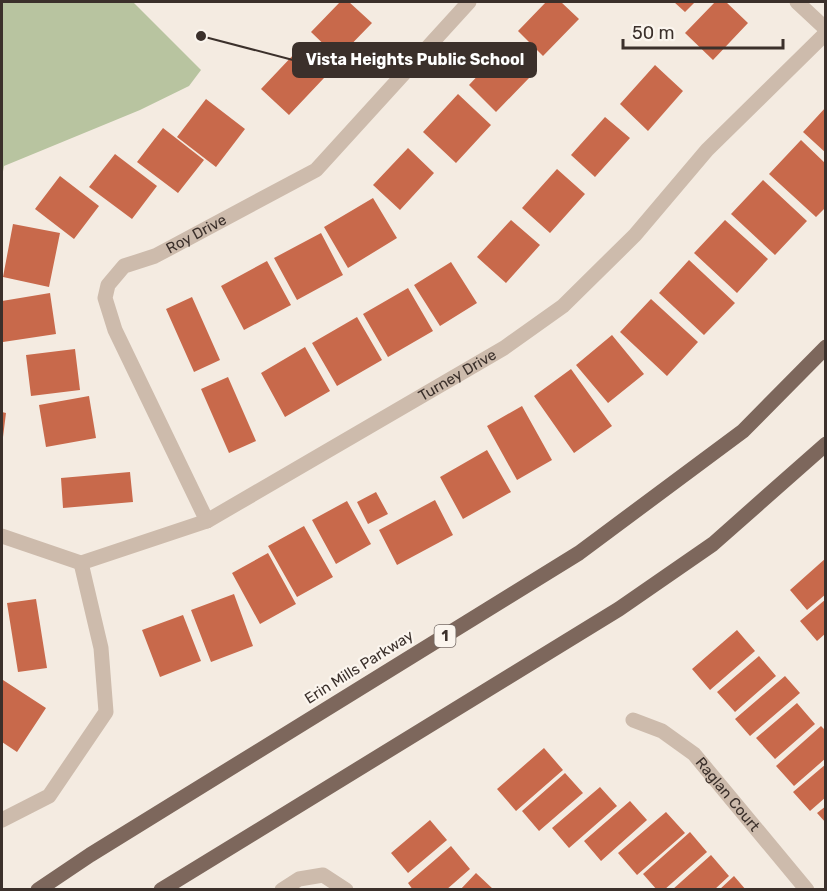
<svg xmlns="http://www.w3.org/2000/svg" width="827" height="891" font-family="Rubik,sans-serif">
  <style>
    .green { fill: #b8c4a0 }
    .building { fill: #c8694b }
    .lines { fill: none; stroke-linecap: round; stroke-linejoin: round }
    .minor { stroke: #cdbbac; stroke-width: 15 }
    .tertiary { stroke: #cdbbac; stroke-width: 15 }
    .primary { stroke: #7d675c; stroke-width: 15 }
    .labels { text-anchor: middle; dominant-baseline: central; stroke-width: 4.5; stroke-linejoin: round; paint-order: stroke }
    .shield { fill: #fbf5ee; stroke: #756b66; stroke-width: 1.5 }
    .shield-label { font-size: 14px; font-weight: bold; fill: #3b302b }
    .street-label { font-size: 15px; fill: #3b302b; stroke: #fbf5ee }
    .leader { fill: none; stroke: #3b302b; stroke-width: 2 }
    .callout-dot { fill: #3b302b; stroke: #fbf5ee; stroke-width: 2 }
    .callout { fill: #3b302b; stroke: #3b302b; stroke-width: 2 }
    .callout-label { font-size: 16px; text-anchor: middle; font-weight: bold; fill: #fff }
  </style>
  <rect width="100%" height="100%" fill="#f4ebe1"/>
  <!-- green -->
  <path class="green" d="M2,2H133L201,70L189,86L140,110L4,166L2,177Z"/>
  <!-- building -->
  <path class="building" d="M340,2H349L372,23L338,58L311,32Z
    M546,2H561L579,19L543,56L518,31Z
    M674,2H695L685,12Z
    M715,2H726L748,23L713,60L685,33Z
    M502,50L530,77L496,112L469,85Z
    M296,52L324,78L289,115L261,89Z
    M655,65L683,91L648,131L620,104Z
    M458,94L491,125L456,163L423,132Z
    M206,99L245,129L216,167L177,137Z
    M826,107V153L803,132Z
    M605,117L630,138L595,177L571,155Z
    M163,128L204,160L178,193L137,162Z
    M801,140L826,164V207L816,217L769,174Z
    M408,148L434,173L400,210L373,185Z
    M115,154L157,186L132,219L89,187Z
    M557,169L585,194L550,233L522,208Z
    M60,176L99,206L74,239L35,209Z
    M763,180L807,221L775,255L731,214Z
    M373,198L397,238L348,268L324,227Z
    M511,220L540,245L506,283L477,257Z
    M725,220L768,259L737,293L694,253Z
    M13,224L60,233L49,287L3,277Z
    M321,233L343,275L297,300L274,258Z
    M689,260L735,303L704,335L659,293Z
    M267,261L291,305L244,330L221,286Z
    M451,262L477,303L440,326L414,285Z
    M408,288L433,331L388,357L363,314Z
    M50,293L56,334L3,342L2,301Z
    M192,297L220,360L194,372L166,309Z
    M651,299L698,342L667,376L620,332Z
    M357,317L382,360L337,386L312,343Z
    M612,335L644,374L608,403L576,365Z
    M305,347L330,391L285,417L261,373Z
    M75,349L80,390L31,396L26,355Z
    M571,369L612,426L574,453L534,396Z
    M228,377L256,441L229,453L201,389Z
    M89,396L96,438L46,447L39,405Z
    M522,406L552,460L517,480L487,426Z
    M2,412L6,413L3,437H2Z
    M487,450L511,492L463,519L440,477Z
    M130,472L133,502L63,508L61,478Z
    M376,492L388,514L368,524L357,502Z
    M435,500L453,535L397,565L379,530Z
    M347,501L371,544L336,564L312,520Z
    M304,526L333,577L297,597L268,546Z
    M268,553L296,604L260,624L232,573Z
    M826,558V594L807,610L790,590Z
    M234,594L253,646L211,662L191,610Z
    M36,599L47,668L18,672L7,603Z
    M826,599V633L817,641L800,621Z
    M183,615L201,661L160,677L142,630Z
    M737,630L755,651L710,690L692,669Z
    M759,656L776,676L735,712L717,692Z
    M785,676L800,693L750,736L735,719Z
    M3,680L46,708L17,752L2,742Z
    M797,703L815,724L775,759L756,738Z
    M821,726L826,731V758L794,786L776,766Z
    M544,748L563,770L516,811L497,789Z
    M826,764V797L810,811L793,792Z
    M565,773L583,793L539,831L522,811Z
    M600,787L617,806L569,848L552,828Z
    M630,801L647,820L601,861L584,841Z
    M826,806V823L817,813Z
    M666,812L685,833L637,875L618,853Z
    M430,820L447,840L408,873L391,853Z
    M690,832L707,852L664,890H657L643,874Z
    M451,846L470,869L446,890H413L408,883Z
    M711,855L729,876L714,890H672Z
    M476,873L494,890H460Z
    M734,876L746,890H719Z"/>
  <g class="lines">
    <!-- minor -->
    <g class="minor">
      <path id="s1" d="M207,521L115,330L105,298L108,285L124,266L155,256L316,170L469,2"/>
      <path id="s2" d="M633,720L662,731L694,754L807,890"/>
      <path d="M2,820L49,796L106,712L101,648L81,563"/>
      <path d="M282,890L299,879L323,875L346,890"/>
    </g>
    <!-- tertiary -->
    <g class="tertiary">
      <path d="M797,2L826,29"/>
      <path id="s3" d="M2,536L81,563L207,521L504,348L563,306L635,235L707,150L826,33"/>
    </g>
    <!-- primary -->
    <path class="primary" d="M38,890L90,855L579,553L743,431L826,347
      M161,890L619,609L713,544L826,444"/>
  </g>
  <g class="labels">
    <!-- shield labels -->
    <rect class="shield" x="434.5" y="625" width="21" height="22" rx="4.5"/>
    <g class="shield-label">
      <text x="445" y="636">1</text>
    </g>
    <!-- street labels -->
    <g class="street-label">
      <text stroke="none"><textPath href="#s1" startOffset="363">Roy Drive</textPath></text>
      <text stroke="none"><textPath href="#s3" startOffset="506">Turney Drive</textPath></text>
      <text transform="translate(359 667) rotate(-32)">Erin Mills Parkway</text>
      <text stroke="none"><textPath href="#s2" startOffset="123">Raglan Court</textPath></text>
    </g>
  </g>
  <!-- callouts -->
  <path class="leader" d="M201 36L293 60"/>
  <circle class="callout-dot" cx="201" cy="36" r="6"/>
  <rect class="callout" x="293" y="43" width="243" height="34" rx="6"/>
  <g class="callout-label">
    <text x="415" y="65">Vista Heights Public School</text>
  </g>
  <!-- border -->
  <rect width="827" height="891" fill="none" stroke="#3b302b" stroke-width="6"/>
  <!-- scale -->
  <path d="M623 39v9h160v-9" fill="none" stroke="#3b302b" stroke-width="3"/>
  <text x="632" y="39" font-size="18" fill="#3b302b" stroke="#fbf5ee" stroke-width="4.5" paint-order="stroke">50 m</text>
</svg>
